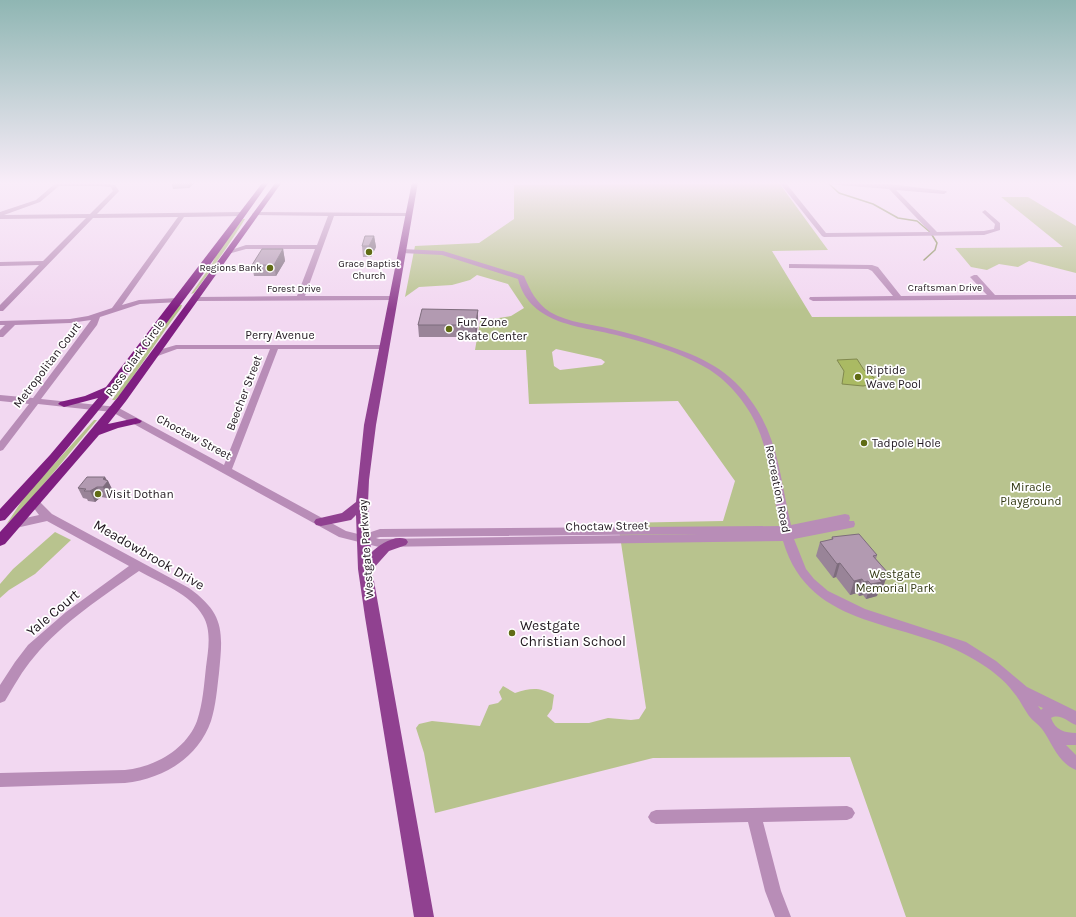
<svg xmlns="http://www.w3.org/2000/svg" width="1076" height="917" font-family="Karla,sans-serif">
  <style>
    .green { fill: #b8c38e; fill-rule: evenodd }
    .water { fill: #aaba63; stroke: #81894f }
    .lines { fill: none; stroke-linecap: round; stroke-linejoin: round }
    .stream { stroke: #81894f; stroke-width: 1.5 }
    .minor { fill: #b88db7; fill-rule: evenodd }
    .major { fill: #904190; fill-rule: evenodd }
    .highway { fill: #7f1e81; fill-rule: evenodd }
    .wall { fill: #998498 }
    .shaded-wall { fill: #7d6c7c }
    .building { fill: #b29ab1; stroke: #7d6c7c }
    .poi-dot { fill: #606c15; stroke: #fff; stroke-width: 1.5 }
    .labels { text-anchor: middle; dominant-baseline: central; stroke-width: 3.5; stroke-linejoin: round; paint-order: stroke }
    .far-poi-label { font-size: 10px; fill: #20171f; stroke: #fff }
    .far-street-label { font-size: 10px; fill: #20171f; stroke: #fff }
    .poi-label { font-size: 12px; fill: #20171f; stroke: #fff; text-anchor: start }
    .street-label { font-size: 12px; fill: #20171f; stroke: #fff }
    .park-label { font-size: 12px; fill: #333914; stroke: #fff }
    .near-street-label { font-size: 14px; fill: #20171f; stroke: #fff }
    .near-poi-label { font-size: 14px; fill: #20171f; stroke: #fff; text-anchor: start }
  </style>
  <rect width="100%" height="100%" fill="#f2d8f1"/>
  <!-- green -->
  <path class="green" d="M779,183L828,250L772,251L812,317L1076,316V917H906L850,757L653,758L435,813L424,753L416,728L419,724L432,721L480,726L489,705L498,703L502,699L499,692L503,686L515,693C531,688 539,687 554,695L552,709L547,716L555,723H589L608,718L631,720L639,719L646,708L618,523L723,521L735,481L678,401L529,404L526,350H475L480,321L511,316L524,308L508,284L477,275L470,280L452,285L419,287L405,297L415,246L479,243L514,219V185ZM556,349L601,359L605,362L602,365L560,370L554,366L552,352Z
    M1001,197H1028L1076,226V273L1029,261L1018,267L999,264L987,270L971,267L955,248L1063,247Z
    M243,219H245C229,245 212,269 194,293L191,294L212,264L216,255Z
    M179,305H182L181,308C160,336 141,366 120,395L115,400H112Z
    M94,420H97C67,456 39,492 6,525L25,496Z
    M55,532L71,540L35,574L9,590L0,598V584L13,569Z"/>
  <!-- water -->
  <path class="water" d="M857,359L864,370L881,383L863,386L842,384L844,371L837,360Z"/>
  <g class="lines">
    <!-- stream -->
    <path class="stream" d="M828,183L839,193L873,204L898,218L917,221L930,232
      M924,260L935,250L937,243L932,235"/>
    <!-- minor -->
    <path class="minor" d="M57,182H99L115,185L119,191L97,214L242,212L245,214L242,216L184,217L122,305L139,300L178,298L182,300L181,302L140,304L100,317L97,325L41,399L117,407L224,465L270,349H177L155,357L151,354L152,352L176,345H388V349H278L232,469L346,531L362,535L380,529L780,526C771,485 770,440 745,405C734,389 720,375 703,366C678,352 648,343 620,336C583,326 530,326 518,279L442,255L402,253L399,251L402,249L443,251L524,276C530,290 536,303 550,312C569,323 591,324 611,329C629,333 646,338 663,344C702,357 731,370 754,405C779,441 781,484 791,525L845,514L849,515L850,518L849,521H854L855,524L854,527L850,528L794,539L806,569L814,579L828,591L865,609L966,642L996,661L1027,687L1076,711V725C1068,722 1060,713 1051,718C1055,730 1065,733 1076,733V745H1066L1076,755V770C1057,762 1053,744 1042,729C1038,724 1033,721 1029,716C1024,709 1020,700 1014,693C1005,680 989,668 975,660C908,618 810,633 783,541L379,547L339,537L112,412L38,404L3,450L0,451V441L29,404L0,401V395L33,398L91,320L70,323L15,325L3,337H0V330L5,325H0V321L70,319L88,316L112,308L178,217L93,218L3,311H0V305L39,265L0,266V262L43,261L86,218L0,219V212L36,200ZM59,186H99L111,187L113,191L90,214L4,215L40,202ZM699,534L379,539L376,538L380,537ZM1038,706L1043,708L1041,710Z
      M779,182H785L826,233L930,232L889,189L826,184L823,182L889,184L946,191L947,192L944,194L896,190L937,232L984,231L994,229L995,224L982,212L985,210L1000,223V230L984,235L824,237L822,236Z
      M255,212L411,213V215L409,216H334L305,296H393L397,298L393,300L192,301L191,299L195,297L297,296L315,249H246L228,254L225,252L246,245H317L328,216L253,215L252,214Z
      M789,264L872,265L878,267L901,296L987,295L970,277L974,275H977L995,295H1076V299L813,301L809,299L810,297L893,296L872,271L868,269L792,268H789Z
      M35,499L39,501L52,514L189,588C225,614 223,632 219,673C217,689 216,705 211,721C198,758 163,779 125,783L0,787V773L125,770C154,767 186,750 197,721C203,703 204,685 206,667C208,651 212,631 203,616C191,594 160,583 139,571C102,597 63,622 34,657C22,671 14,686 5,701L0,703V685L15,662L28,645L66,612L129,566L47,521L16,528L12,527L11,524L12,521L39,515L30,503Z
      M847,806L852,808L855,813L852,818L847,820L763,822L781,891L791,917H775L765,891L748,822L656,824L651,822L648,817L651,812L656,810Z"/>
    <!-- major -->
    <path class="major" d="M412,182H418L376,425L369,480L368,503L371,553C379,545 393,535 406,539L408,542L406,545L389,551L372,570L434,917H414L365,617L358,569L356,515L351,520L321,526L316,525L314,522L316,519L342,513L356,502L364,425Z"/>
    <!-- highway -->
    <path class="highway" d="M263,182H269C187,299 101,414 5,520L0,521V509L50,455L98,398L64,407L58,404L60,402L85,396L106,387Z
      M276,182H282L126,401L108,424L136,418L142,421L140,423L118,428L99,435L5,544L0,546V532L69,456L118,397Z"/>
  </g>
  <!-- wall -->
  <path class="wall" d="M171,182H195L189,188L173,189Z
    M374,236L376,247L371,257H363L362,246Z
    M283,249L285,261L276,276H254L252,265Z
    M478,322L476,339H469V337H419L418,325Z
    M105,477L107,480L108,481L113,491L107,498L101,497L95,502L88,501L87,499L83,498L78,488Z
    M832,537L877,555L876,559L888,573L883,587L879,588L877,596L866,599L863,595L859,596L857,593L850,595L836,577L833,578L816,556L820,542L831,540Z"/>
  <!-- shaded-wall -->
  <path class="shaded-wall" d="M187,182H195L189,188Z
    M374,236L376,247L371,257L369,246Z
    M283,249L285,261L276,276L274,265Z
    M478,310V322L476,339L475,327Z
    M105,477L107,482L108,481L113,491L107,498L103,487V479Z
    M97,487L101,497L95,502L90,491Z
    M840,563L836,577L833,578L837,564Z
    M888,573L883,587L879,588L877,596L866,599L871,584L878,578L881,575Z
    M862,579L857,593L850,595L854,581Z
    M868,581L863,595L859,596L864,582Z"/>
  <!-- building -->
  <path class="building" d="M365,236H374L369,246H362Z
    M262,249H283L274,265H252Z
    M422,309L478,310L475,327H468V325H418Z
    M87,477H105L103,479L108,481L103,487H97L90,491H84L86,489L78,488Z
    M859,534L877,555L873,556L888,573L881,575L883,577L878,578L882,582L871,584L868,581L864,582L862,579L854,581L840,563L837,564L820,542L833,539L832,537Z"/>
  <!-- sky -->
  <linearGradient id="sky" x2="0" y2="1"><stop stop-color="#8fb6b3"/><stop offset="0.59" stop-color="#f9edf9"/><stop offset="1" stop-color="#f9edf9" stop-opacity="0"/></linearGradient>
  <rect width="1076" height="310" fill="url(#sky)"/>
  <!-- markers -->
  <g class="poi-dot">
    <circle cx="369" cy="252" r="4"/>
    <circle cx="270" cy="268" r="4"/>
    <circle cx="449" cy="329" r="4"/>
    <circle cx="858" cy="377" r="4"/>
    <circle cx="864" cy="443" r="4"/>
    <circle cx="98" cy="494" r="4"/>
    <circle cx="512" cy="633" r="4"/>
  </g>
  <g class="labels">
    <!-- far-poi labels -->
    <g class="far-poi-label">
      <text x="369" y="264">Grace Baptist<tspan x="369" dy="12">Church</tspan></text>
      <text x="262" y="268" text-anchor="end">Regions Bank</text>
    </g>
    <!-- far-street labels -->
    <g class="far-street-label">
      <text x="945" y="288">Craftsman Drive</text>
      <text x="294" y="289">Forest Drive</text>
    </g>
    <!-- poi labels -->
    <g class="poi-label">
      <text x="457" y="322">Fun Zone<tspan x="457" dy="14">Skate Center</tspan></text>
      <text x="866" y="370">Riptide<tspan x="866" dy="14">Wave Pool</tspan></text>
      <text x="872" y="443">Tadpole Hole</text>
      <text x="106" y="494">Visit Dothan</text>
    </g>
    <!-- street labels -->
    <g class="street-label">
      <text x="280" y="335">Perry Avenue</text>
      <text transform="translate(135 358) rotate(-54)">Ross Clark Circle</text>
      <text transform="translate(47 365) rotate(-53)">Metropolitan Court</text>
      <text transform="translate(244 393) rotate(-69)">Beecher Street</text>
      <text transform="translate(194 437) rotate(28)">Choctaw Street</text>
      <text transform="translate(778 489) rotate(79)">Recreation Road</text>
      <text transform="translate(607 526) rotate(-1)">Choctaw Street</text>
      <text transform="translate(366 549) rotate(-94)">Westgate Parkway</text>
    </g>
    <!-- park labels -->
    <g class="park-label">
      <text x="1031" y="487">Miracle<tspan x="1031" dy="14">Playground</tspan></text>
      <text x="895" y="574">Westgate<tspan x="895" dy="14">Memorial Park</tspan></text>
    </g>
    <!-- near-street labels -->
    <g class="near-street-label">
      <text transform="translate(149 555) rotate(30)">Meadowbrook Drive</text>
      <text transform="translate(53 613) rotate(-40)">Yale Court</text>
    </g>
    <!-- near-poi labels -->
    <g class="near-poi-label">
      <text x="520" y="625">Westgate<tspan x="520" dy="16">Christian School</tspan></text>
    </g>
  </g>
</svg>
